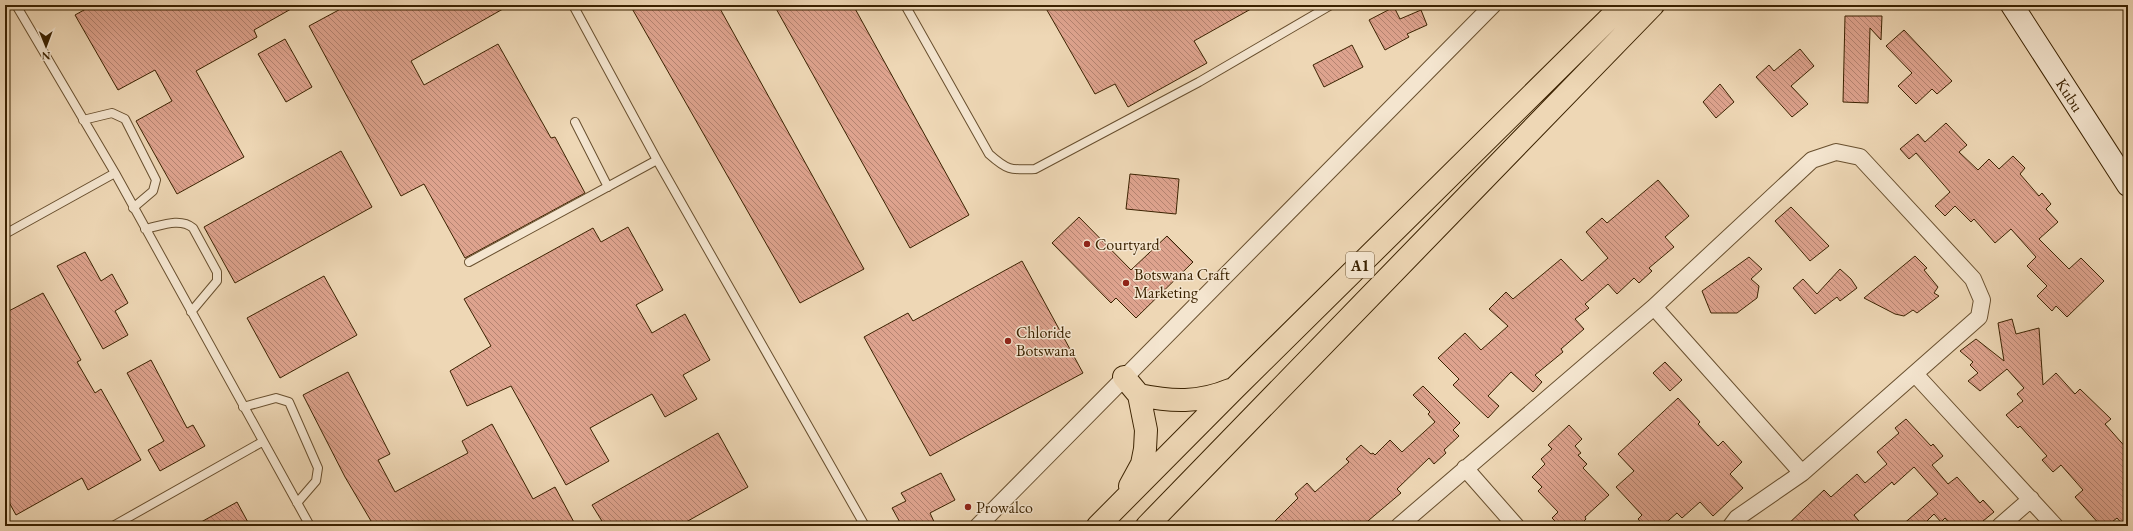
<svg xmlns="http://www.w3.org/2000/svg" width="2133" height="531" font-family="'EB Garamond',serif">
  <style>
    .building { fill: url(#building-back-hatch); stroke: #3b2201 }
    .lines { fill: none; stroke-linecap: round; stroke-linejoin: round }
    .service-casing { stroke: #684f2e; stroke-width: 10 }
    .minor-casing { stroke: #684f2e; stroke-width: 18 }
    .secondary-casing { stroke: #3b2201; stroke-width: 24 }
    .trunk-casing { stroke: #3b2201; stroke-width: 24 }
    .service { stroke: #f4e5cf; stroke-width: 8 }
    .minor { stroke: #f4e5cf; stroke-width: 16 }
    .secondary { stroke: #f4e5cf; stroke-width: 22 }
    .trunk { stroke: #eed7b5; stroke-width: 22 }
    .poi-dot { fill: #8f2418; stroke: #f4e5cf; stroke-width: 1.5 }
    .labels { text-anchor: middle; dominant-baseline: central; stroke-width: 3; stroke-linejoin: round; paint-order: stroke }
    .shield { fill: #f4e5cf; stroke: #725c3f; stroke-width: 1 }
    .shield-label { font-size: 15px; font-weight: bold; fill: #3b2201 }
    .street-label { font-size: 16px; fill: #3b2201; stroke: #f4e5cf }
    .poi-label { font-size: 16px; fill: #3b2201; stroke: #f4e5cf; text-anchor: start }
  </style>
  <defs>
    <pattern id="building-back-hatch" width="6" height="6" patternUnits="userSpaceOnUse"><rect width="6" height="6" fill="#dea38e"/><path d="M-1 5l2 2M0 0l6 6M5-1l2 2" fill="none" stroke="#b58472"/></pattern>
  </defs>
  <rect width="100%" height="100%" fill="#eed7b5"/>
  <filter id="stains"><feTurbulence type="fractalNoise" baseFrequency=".005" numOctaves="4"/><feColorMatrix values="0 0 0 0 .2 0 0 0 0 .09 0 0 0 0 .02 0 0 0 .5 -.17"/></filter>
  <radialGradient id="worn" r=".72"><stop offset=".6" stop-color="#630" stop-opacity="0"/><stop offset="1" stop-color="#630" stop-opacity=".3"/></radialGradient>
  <!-- building -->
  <path class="building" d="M93,5H298L254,30L257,37L196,71L244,157L177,194L136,121L172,101L155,70L118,90L75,15Z
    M348,5H510L411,61L424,85L498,44L551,138L555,137L585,193L465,258L424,184L401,196L309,26Z
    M630,5H718L864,269L800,303Z
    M774,5H853L969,215L910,248Z
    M1044,5H1258L1194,41L1207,63L1128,107L1115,84L1095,94Z
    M1394,7L1400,19L1421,10L1427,25L1407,34L1409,37L1385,50L1369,20Z
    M1845,16H1882L1881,40L1870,28L1868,103L1843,102Z
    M1904,30L1952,81L1937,94L1932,89L1916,104L1898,86L1912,73L1886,46Z
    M285,39L312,87L286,102L258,54Z
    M1352,45L1363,67L1324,87L1313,65Z
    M1800,49L1814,66L1791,86L1808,104L1792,117L1756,77L1769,65L1774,71Z
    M1720,84L1734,102L1716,118L1703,102Z
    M1946,123L1967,145L1959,152L1978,170L1989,159L1999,169L2013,156L2025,168L2020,174L2039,196L2042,193L2051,204L2046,209L2058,222L2039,239L2069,269L2081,258L2104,281L2067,317L2056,306L2052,311L2037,296L2047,286L2027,266L2036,257L2011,229L1995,243L1974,219L1971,222L1955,206L1945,216L1935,206L1950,192L1916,153L1909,159L1900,149L1918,134L1925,142Z
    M341,151L372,207L235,283L204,227Z
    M1130,174L1179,179L1176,214L1126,209Z
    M1658,180L1689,216L1665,237L1674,247L1649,268L1652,271L1639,283L1634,278L1617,294L1608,284L1585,304L1589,308L1575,319L1584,329L1561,349L1563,352L1535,375L1542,382L1533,392L1511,372L1488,396L1499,406L1488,418L1453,385L1459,379L1438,358L1465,333L1481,350L1508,326L1489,309L1506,292L1513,299L1561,259L1582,281L1608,258L1586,232L1602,218L1607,223Z
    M1791,207L1829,246L1810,261L1775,221Z
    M1079,217L1131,270L1167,236L1193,262L1136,318L1116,298L1111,303L1052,243Z
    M628,227L663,290L636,305L652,333L685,314L710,360L683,375L697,399L665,417L652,394L590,428L609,461L566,485L511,386L467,406L450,371L491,346L464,299L593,228L601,242Z
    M85,252L101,281L112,274L128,303L115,311L128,335L103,349L57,266Z
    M1915,256L1927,268L1924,270L1938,287L1934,293L1939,296L1917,313L1913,310L1904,316L1895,314L1864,298Z
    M1749,257L1762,269L1751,279L1759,286L1757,298L1737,313H1711L1702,291Z
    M1022,261L1083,373L930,456L864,337L908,313L913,321Z
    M1840,269L1851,279L1857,288L1840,301L1837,297L1815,314L1793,288L1803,279L1817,294Z
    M324,276L357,335L280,378L247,318Z
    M43,293L81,360L77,362L95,393L101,389L141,460L88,490L82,478L16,515L5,495V313Z
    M2012,319L2016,334L2039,328L2043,385L2056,373L2075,394L2080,389L2111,419L2105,424L2128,450V526H2124L2117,518L2107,526H2101L2075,497L2083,490L2061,465L2053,472L2042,460L2047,456L2020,426L2018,428L2006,415L2023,401L2017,394L2024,388L2007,369L1980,391L1968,381L1978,373L1970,365L1973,362L1960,351L1976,339L2004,361L1998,323Z
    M151,360L187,428L193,425L205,446L160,471L148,450L164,441L127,373Z
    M1665,362L1682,380L1670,391L1653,373Z
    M348,372L390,454L378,460L395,492L468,453L462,441L492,424L533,499L555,487L576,526H374L345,477L303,395Z
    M1423,386L1460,423L1453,430L1459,436L1444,450L1446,453L1434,464L1429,458L1397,489L1401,493L1362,526H1270L1298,498L1295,494L1307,483L1315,492L1349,462L1346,459L1361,445L1371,454L1373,453L1375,455L1390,440L1402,452L1435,422L1428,414L1430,412L1413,395Z
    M1678,398L1700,422L1698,424L1718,446L1723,441L1742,462L1730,474L1743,488L1713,516L1700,502L1682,518L1677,513L1662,526H1644L1638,519L1642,515L1616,487L1634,471L1618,454Z
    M1906,419L1931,446L1933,444L1943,456L1932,465L1948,484L1957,477L1980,503L1983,500L1994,512L1977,526H1952L1945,518L1941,522L1934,514L1922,526H1901L1938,494L1914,467L1894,485L1892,482L1854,515L1863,526H1786L1824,490L1831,497L1857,474L1865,483L1887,464L1877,452L1899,433L1895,428Z
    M1569,425L1582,439L1575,446L1581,453L1578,455L1587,464L1583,468L1609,495L1585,517L1586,519L1579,526H1560L1552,518L1558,512L1538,491L1542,487L1532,477L1545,464L1541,459L1552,449L1548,445Z
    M718,433L748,487L679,526H605L592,505Z
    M941,473L955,500L930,513L936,526H902L892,508L906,501L901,493Z
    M237,502L250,526H194Z"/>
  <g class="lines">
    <!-- service casing -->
    <g class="service-casing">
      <path id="service" d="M16,5L115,173L310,526
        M573,5L657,160L865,526
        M905,5L989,154C1008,171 1011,170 1035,169L1199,82L1331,5
        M83,120L112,113L125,119L156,180L153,191L133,208
        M575,122L608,187
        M145,229C160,226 180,217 193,228L217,272V281L191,312
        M5,234L115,173
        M469,262L657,160
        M243,407L276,398L289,402L318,468L316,481L297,503
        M113,526L262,442"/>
    </g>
    <!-- minor casing -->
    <g class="minor-casing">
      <path id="minor" d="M1654,307L1802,473
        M1915,374L2055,526
        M1465,468L1516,526
        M978,526L1493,5
        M1399,526L1654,307L1812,160L1836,152L1860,157L1973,279L1982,300L1979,317L1802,473L1737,518L1731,526
        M2000,526L2031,499"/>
    </g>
    <!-- secondary casing -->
    <g class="secondary-casing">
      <g id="secondary">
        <path id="s1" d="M2012,5L2128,185"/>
      </g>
    </g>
    <!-- trunk casing -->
    <g class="trunk-casing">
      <path id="trunk" d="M1124,377L1139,395L1146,430L1145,449L1142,464L1130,486
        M1139,395C1172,402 1199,403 1230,390
        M1098,526L1235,388L1623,5
        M1147,526L1653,5"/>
    </g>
    <!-- service -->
    <use href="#service" class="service"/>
    <!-- minor -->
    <use href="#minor" class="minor"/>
    <!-- secondary -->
    <use href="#secondary" class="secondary"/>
    <!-- trunk -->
    <use href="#trunk" class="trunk"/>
  </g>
  <!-- markers -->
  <g class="poi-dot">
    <circle cx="1087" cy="244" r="4"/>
    <circle cx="1126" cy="283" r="4"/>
    <circle cx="1008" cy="341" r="4"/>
    <circle cx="968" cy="507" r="4"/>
  </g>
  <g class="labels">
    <!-- shield labels -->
    <rect class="shield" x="1346" y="252" width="28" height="26" rx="3"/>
    <g class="shield-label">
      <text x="1360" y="265">A1</text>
    </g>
    <!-- street labels -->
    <g class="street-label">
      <text stroke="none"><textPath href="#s1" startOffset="107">Kubu</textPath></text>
    </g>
    <!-- poi labels -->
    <g class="poi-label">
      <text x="1095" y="244">Courtyard</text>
      <text x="1134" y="274">Botswana Craft<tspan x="1134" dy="18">Marketing</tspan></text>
      <text x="1016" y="332">Chloride<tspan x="1016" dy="18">Botswana</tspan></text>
      <text x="976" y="507">Prowalco</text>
    </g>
  </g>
  <!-- margin -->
  <rect width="2133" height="531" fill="none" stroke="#eed7b5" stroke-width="20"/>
  <rect x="6" y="6" width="2121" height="519" fill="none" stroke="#3b2201" stroke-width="2"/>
  <rect x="10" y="10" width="2113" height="511" fill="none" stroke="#3b2201"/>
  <!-- north arrow -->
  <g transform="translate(46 46) rotate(179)" stroke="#f4e5cf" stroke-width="3" paint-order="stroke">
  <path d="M0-3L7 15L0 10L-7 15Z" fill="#3b2201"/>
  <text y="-6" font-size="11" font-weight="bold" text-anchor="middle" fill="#3b2201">N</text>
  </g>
  <rect width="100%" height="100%" filter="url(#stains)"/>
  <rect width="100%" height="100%" fill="url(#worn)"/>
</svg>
